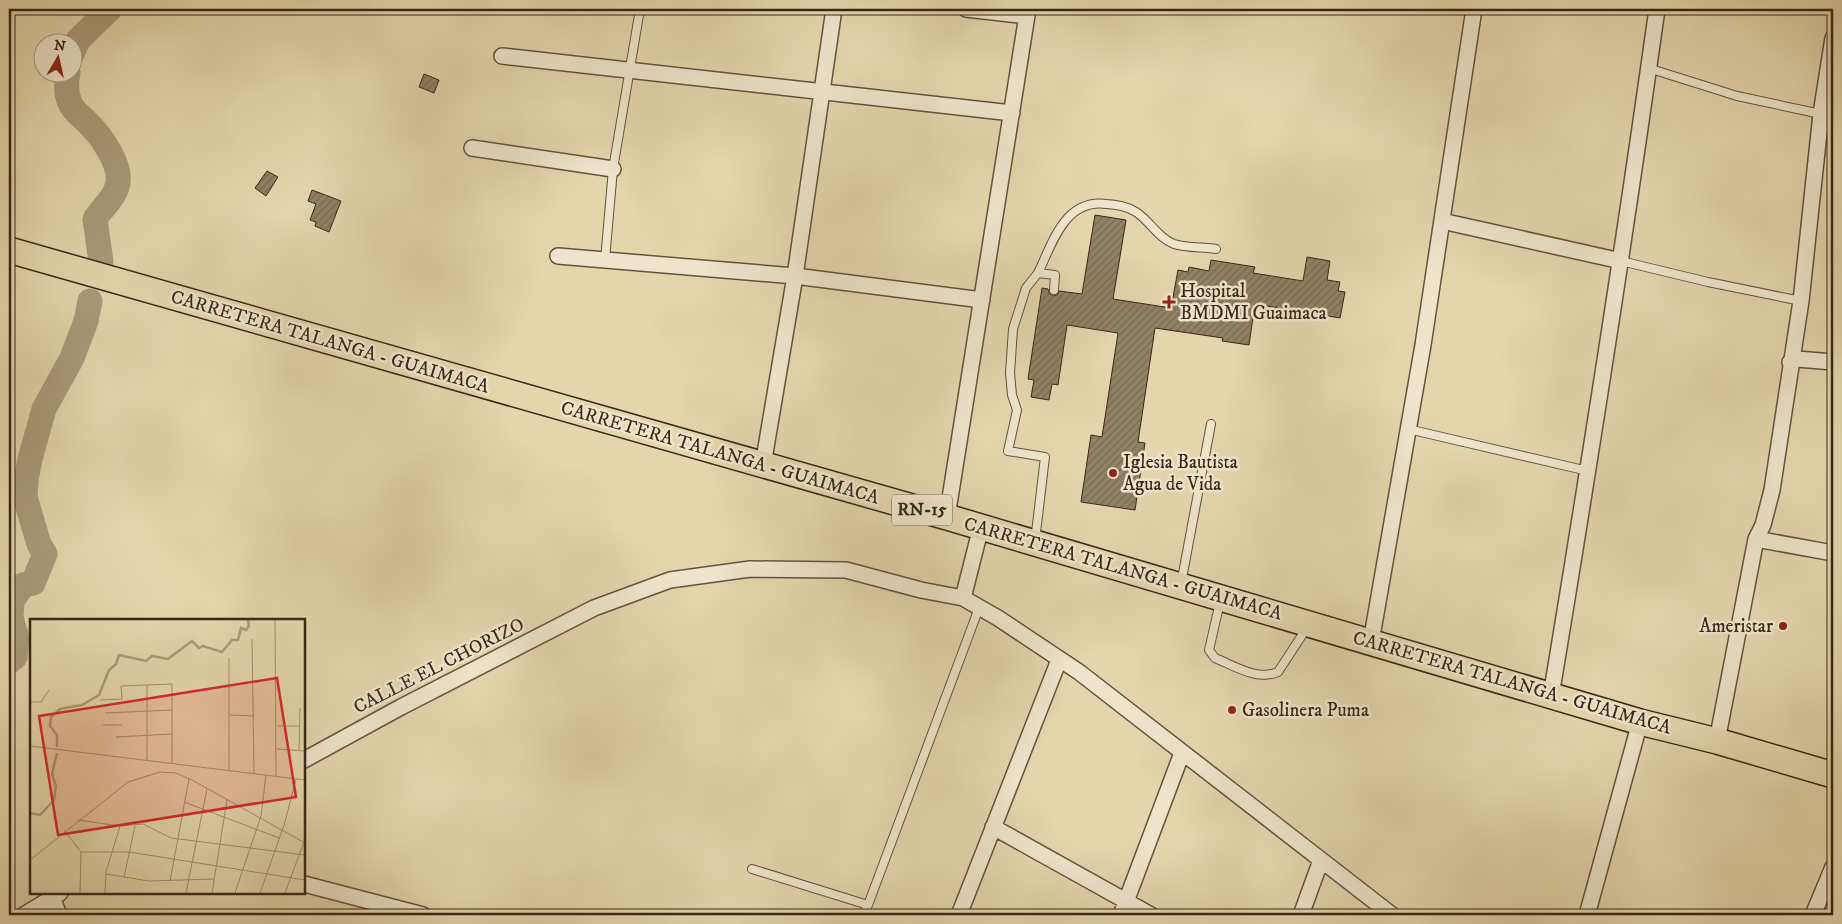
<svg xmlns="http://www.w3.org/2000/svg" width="1842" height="924" font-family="'IM FELL DW Pica',serif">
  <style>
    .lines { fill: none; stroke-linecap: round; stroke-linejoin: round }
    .river { stroke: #aa9a7a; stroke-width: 25 }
    .building { fill: url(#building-hatch); stroke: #3a2717 }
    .lane-casing { stroke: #64523c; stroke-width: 10 }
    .street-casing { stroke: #64523c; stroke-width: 18 }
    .primary-casing { stroke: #3a2717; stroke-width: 28 }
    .lane { stroke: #ede4ca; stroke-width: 8 }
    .street { stroke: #ede4ca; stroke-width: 15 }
    .primary { stroke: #e4d5ad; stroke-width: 25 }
    .poi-dot { fill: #8f2418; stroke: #ede4ca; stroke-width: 2 }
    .labels { text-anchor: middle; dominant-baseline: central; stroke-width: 5; stroke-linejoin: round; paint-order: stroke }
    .shield { fill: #ede4ca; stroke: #70604d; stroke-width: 1 }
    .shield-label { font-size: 18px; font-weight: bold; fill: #3a2717 }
    .poi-label { font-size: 19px; fill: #3a2717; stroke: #ede4ca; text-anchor: start }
    .street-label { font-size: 19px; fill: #3a2717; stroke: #ede4ca }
    .inset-river { fill: none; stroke: #aa9a7a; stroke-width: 2.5 }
    .inset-road { fill: none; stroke: #a08f71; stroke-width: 1 }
    .view { fill: #d62828; fill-opacity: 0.15; stroke: #d62828; stroke-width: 2.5 }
    .inset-edge { fill: none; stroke: #3a2717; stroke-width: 2.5 }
  </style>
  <defs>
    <pattern id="building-hatch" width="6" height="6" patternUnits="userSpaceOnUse" patternTransform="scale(1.25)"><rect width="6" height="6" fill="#928165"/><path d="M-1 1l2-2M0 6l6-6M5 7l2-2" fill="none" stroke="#786a52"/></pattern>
  </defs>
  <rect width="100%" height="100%" fill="#e4d5ad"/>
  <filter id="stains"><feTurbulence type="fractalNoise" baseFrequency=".004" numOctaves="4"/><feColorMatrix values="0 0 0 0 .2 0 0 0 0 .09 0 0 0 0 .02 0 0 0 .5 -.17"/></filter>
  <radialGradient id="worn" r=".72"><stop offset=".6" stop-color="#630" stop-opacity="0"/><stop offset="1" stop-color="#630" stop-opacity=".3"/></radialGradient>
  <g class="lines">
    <!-- river -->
    <path class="river" d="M72,54L78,40L110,9
      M68,72C66,82 66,94 70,103C73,111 82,117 88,123C101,136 124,167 117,187C113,200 102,208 95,219L101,262
      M9,662L15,657L17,638L11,618L12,601L23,585L33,583L45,554L39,544L25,497L26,479L30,459L44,409L72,358L86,321L90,301"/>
  </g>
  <!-- building -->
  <path class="building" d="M424,74L439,80L434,93L419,87Z
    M267,171L278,177L266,196L255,188Z
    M312,190L341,201L329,232L315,226L316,222L310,220L316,204L308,201Z
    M1095,215L1126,220L1113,299L1171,308L1178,270L1188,272L1189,267L1209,271L1211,260L1255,267L1253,273L1303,281L1307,257L1330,261L1327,280L1340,282L1338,291L1345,292L1340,318L1255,304L1249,345L1222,341L1223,338L1155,328L1138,442L1145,443L1135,510L1081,502L1091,435L1102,437L1118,333L1067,325L1058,385L1052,384L1049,400L1031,397L1034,380L1028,379L1042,288L1048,289L1049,293L1053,296L1057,295L1059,291L1082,294Z"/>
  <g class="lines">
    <!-- lane casing -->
    <g class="lane-casing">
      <path id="lane" d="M1648,68L1737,96L1821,114
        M605,260L613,169L640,9
        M1621,261L1708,282L1801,301
        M1038,273C1053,242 1065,198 1107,204C1117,205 1127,206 1136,212C1150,221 1158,238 1174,244C1186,248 1203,247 1216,249
        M1408,429L1588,471
        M1035,541L1045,457L1008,451L1017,410L1012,395L1010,373L1013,329L1026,288L1038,273L1055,275L1054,290
        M1181,584L1211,424
        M1220,602L1209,650L1215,658C1235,666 1257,681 1278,672L1308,626
        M752,869L868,905L979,608
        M864,915L868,905"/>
    </g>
    <!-- street casing -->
    <g class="street-casing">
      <path id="street" d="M966,9L1027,16
        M502,56L1012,113
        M472,148L613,169
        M1442,221L1621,261
        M558,256L795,276L982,300
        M1790,362L1797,359L1833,362
        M763,465L795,276L834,9
        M947,517L1028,9
        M1756,539L1833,553
        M963,598L981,527
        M1371,642L1423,345L1474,9
        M1551,696C1589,467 1625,238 1657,9
        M1717,741L1756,539L1763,525L1772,490L1801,301L1821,114L1833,38
        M304,760L401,707L594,608L670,580L750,569L846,570L921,590L963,598L998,618L1079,672L1392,915
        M993,827L1151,915
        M304,884L423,915
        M52,897L59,915
        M24,915L60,893
        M959,915L1059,660
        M1121,915L1182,753
        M1301,915L1321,860
        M1587,915L1640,722
        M1813,915L1833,867"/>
    </g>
    <!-- primary casing -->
    <g class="primary-casing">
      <path id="primary" d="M9,250L947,517L1640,722L1717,741L1833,775"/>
    </g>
    <!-- lane -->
    <use href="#lane" class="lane"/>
    <!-- street -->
    <use href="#street" class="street"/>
    <!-- primary -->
    <use href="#primary" class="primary"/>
  </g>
  <!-- markers -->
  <g class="poi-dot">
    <path d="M1166.5 294.5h5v5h5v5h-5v5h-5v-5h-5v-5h5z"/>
    <circle cx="1113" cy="473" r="5"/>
    <circle cx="1783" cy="626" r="5"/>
    <circle cx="1232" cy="710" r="5"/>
  </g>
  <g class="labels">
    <!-- shield labels -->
    <rect class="shield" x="892" y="494.5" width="60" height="31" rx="4"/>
    <g class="shield-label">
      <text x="922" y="510">RN-15</text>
    </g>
    <!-- poi labels -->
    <g class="poi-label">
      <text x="1180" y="291">Hospital<tspan x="1180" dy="22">BMDMI Guaimaca</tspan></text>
      <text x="1123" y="462">Iglesia Bautista<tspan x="1123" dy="22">Agua de Vida</tspan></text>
      <text x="1773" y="626" text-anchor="end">Ameristar</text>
      <text x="1242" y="710">Gasolinera Puma</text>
    </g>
    <!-- street labels -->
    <g class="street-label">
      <text transform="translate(330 342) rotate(16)">CARRETERA TALANGA - GUAIMACA</text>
      <text transform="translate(720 453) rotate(16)">CARRETERA TALANGA - GUAIMACA</text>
      <text transform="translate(1123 569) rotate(16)">CARRETERA TALANGA - GUAIMACA</text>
      <text transform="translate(439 666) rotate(-27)">CALLE EL CHORIZO</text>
      <text transform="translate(1512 683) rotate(16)">CARRETERA TALANGA - GUAIMACA</text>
    </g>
  </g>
  <!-- overview -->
  <g transform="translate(30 619)">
    <rect width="275" height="275" fill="#e4d5ad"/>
    <path class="inset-river" d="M27,128V116L20,107L21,98L30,90L52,86L69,76L79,51L86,45L89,36L116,42L122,37L138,40L162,22L169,29L173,27L192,33L202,21H208L211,9L216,11L219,7L218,1M0,194L10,196L24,181L26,167L22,155L27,134"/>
    <path class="inset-road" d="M245,1L246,157M222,20L224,154M117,66V141M70,81L92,80L91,67L142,65V144M0,83H11L19,71M75,94L142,91M200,96L224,97M73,106H92M248,107H270M86,118L142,115M0,127L275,161M247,130L275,132M269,131L270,89M199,151V39M154,183L249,219M48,201L90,207L113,205L141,219L275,236M34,211L51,233L50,274M51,233H99L275,261M0,241L98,163L130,153L146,154L162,161L275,224M76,255L119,262L184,260M94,258L105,207M140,262L159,160M75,274L76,253L90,207M156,274L177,170M182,274L197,181M205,274L231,197L236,156M230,274L254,206L266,161M255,274L274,223"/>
    <path class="view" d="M247,59L266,178L28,216L9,97Z"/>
    <rect width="275" height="275" class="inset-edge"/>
  </g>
  <!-- margin -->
  <rect width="1842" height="924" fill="none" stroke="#e4d5ad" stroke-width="30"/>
  <rect x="10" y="10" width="1822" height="904" fill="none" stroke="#3a2717" stroke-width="2.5"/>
  <rect x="15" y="15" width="1812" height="894" fill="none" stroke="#3a2717"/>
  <!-- north arrow -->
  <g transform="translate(58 58) rotate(9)"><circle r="24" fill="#ede4ca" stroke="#a59882"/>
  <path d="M0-4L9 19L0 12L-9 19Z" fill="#8f2418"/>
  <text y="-8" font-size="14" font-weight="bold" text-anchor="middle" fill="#3a2717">N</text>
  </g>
  <rect width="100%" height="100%" filter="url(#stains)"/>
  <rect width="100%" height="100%" fill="url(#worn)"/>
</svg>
